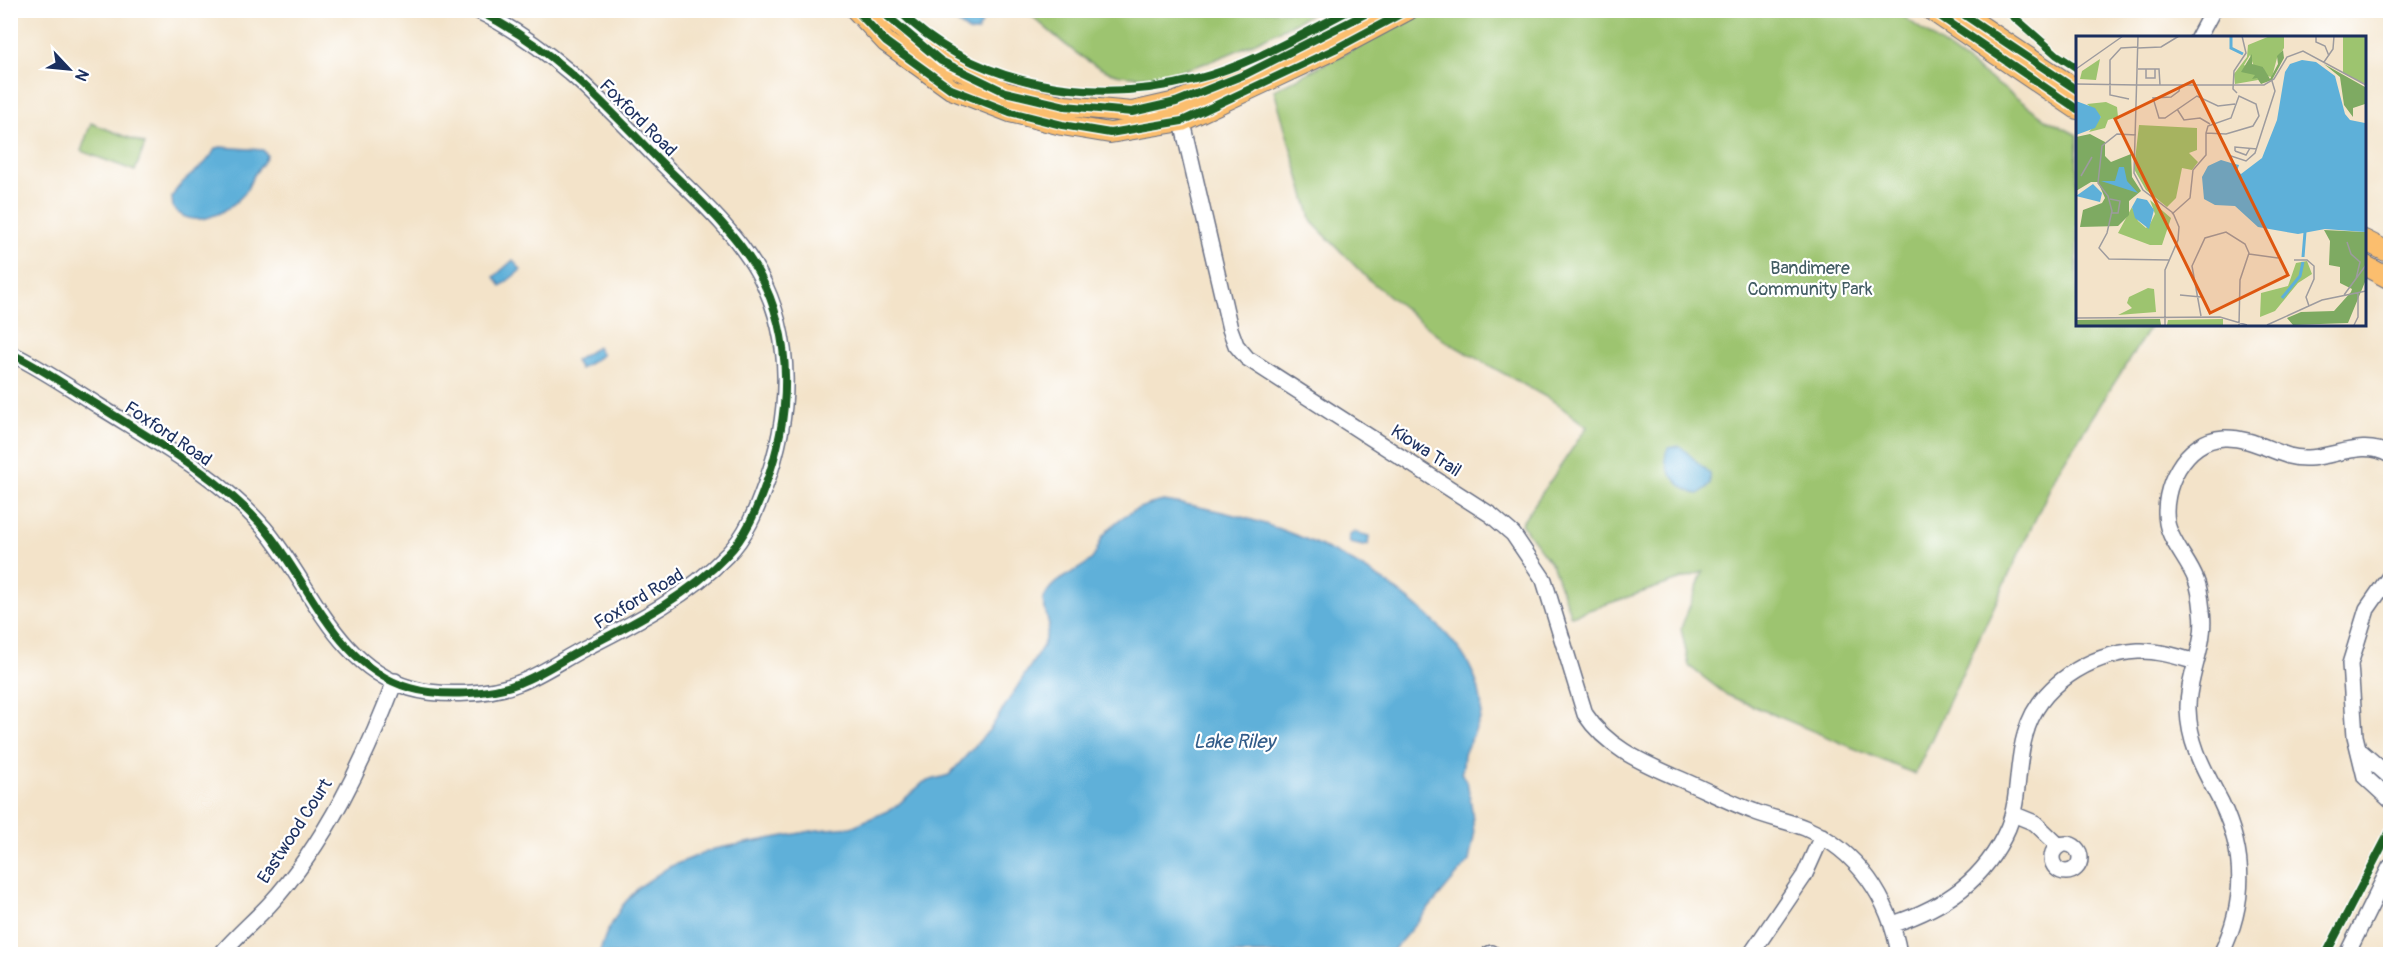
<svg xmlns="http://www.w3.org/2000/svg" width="2401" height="965" font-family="Pangolin,sans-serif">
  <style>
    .green { fill: #9dc46f; stroke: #5c7a66; stroke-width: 1.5 }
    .water { fill: #5eb0d9; stroke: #3c709c; stroke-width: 1.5 }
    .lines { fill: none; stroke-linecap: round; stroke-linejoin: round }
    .minor-casing { stroke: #676e83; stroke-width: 18 }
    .major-casing { stroke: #676e83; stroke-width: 22 }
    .minor { stroke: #fff; stroke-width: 15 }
    .major { stroke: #fbbe6e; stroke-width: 20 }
    .cycleway-casing { stroke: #fff; stroke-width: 11 }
    .cycleway { stroke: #1b5e20; stroke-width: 8 }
    .labels { text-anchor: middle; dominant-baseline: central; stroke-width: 4.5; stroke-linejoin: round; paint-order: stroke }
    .street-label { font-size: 18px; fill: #1b2f5e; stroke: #fff }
    .park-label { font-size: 18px; fill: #425c63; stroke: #fff }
    .water-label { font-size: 20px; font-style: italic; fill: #325c89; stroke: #fff }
    .inset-river { fill: none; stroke: #5eb0d9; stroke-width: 3 }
    .inset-road { fill: none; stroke: #9d9b9e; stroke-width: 1.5 }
    .view { fill: #de5710; fill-opacity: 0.15; stroke: #de5710; stroke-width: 3 }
    .inset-edge { fill: none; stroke: #1b2f5e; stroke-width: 3 }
  </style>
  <rect width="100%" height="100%" fill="#fff"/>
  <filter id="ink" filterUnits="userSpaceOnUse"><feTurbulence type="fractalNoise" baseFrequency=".0167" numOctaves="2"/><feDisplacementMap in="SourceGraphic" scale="12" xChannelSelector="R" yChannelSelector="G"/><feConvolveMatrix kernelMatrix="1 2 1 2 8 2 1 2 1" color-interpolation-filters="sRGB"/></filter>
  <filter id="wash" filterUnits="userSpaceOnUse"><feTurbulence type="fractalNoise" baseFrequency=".008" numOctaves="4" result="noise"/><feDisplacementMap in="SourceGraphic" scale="24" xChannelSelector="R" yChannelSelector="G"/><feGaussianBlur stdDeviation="1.35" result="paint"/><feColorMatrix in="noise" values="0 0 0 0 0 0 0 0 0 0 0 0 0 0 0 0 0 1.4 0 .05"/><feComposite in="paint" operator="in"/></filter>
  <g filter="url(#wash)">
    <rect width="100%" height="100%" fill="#f3e3c9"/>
    <!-- green -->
    <path class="green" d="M1026,11H1316C1265,39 1159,97 1102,69C1074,55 1050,31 1026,11Z
      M1427,11H1896L2046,119L2077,135V324H2152L2058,471L1915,774L1727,695L1689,666L1681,628L1703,572L1571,616L1553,566L1521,524L1587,427L1553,401L1445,341L1369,280L1312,222L1274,90Z
      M91,123L145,144L135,171L81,151Z"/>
    <!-- water -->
    <path class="water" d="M941,11H979L982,23L977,32H970Z
      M220,147L263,150L267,155C264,163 259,168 254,175C250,181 248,190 243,195C226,214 193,231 173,208L172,197C182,176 205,170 215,149Z
      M513,260L521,270L501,286L494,277Z
      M597,347L602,355L580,369L575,361Z
      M1680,446L1710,474V485L1699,494C1681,492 1658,466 1668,448Z
      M1164,501C1259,514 1355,550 1427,615C1453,639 1476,664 1481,701C1484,722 1472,734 1465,752C1462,758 1465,766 1461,773L1467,781L1472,810L1474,836L1469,861L1390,954H599L606,934L622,906L639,887L669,867L714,849L817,830L851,827L894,808L924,782L949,775L991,728L1043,646L1049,625L1043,601C1050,578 1074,575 1091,560C1098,553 1098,542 1104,535C1119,516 1141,505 1164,501Z
      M1354,532L1369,536L1368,545L1363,546L1350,543L1349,536Z"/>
  </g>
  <g filter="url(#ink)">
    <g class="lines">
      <!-- minor casing -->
      <g class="minor-casing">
        <path id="minor" d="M2198,38L2213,10
          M1180,113L1230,329L1236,345L1247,358L1491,515L1513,534L1544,580L1585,714C1606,746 1639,761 1673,776C1700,787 1726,801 1753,811C1770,818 1788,821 1805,828C1858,851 1890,899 1899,954
          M10,353C41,368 70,388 99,406C156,442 219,476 264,528C310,582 335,666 410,688C440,697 490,695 519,683C543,674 566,657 589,646C638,621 689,595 727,555C746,536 756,511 765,486C791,417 795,339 758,272C732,226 689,191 653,154C598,97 549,45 476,10
          M2390,576L2367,609L2350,664L2355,736L2365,777L2390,800
          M2359,750L2390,777
          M2013,814L2035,823L2059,846
          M2052 858a14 14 0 1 1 28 0a14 14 0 1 1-28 0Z
          M1893,924C1945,907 1985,880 2008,828C2020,799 2016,765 2025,735C2038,685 2090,654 2138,651C2158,650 2178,657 2196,662
          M221,954C236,936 253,922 269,905C326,843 365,760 395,681
          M1489,954L1492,953
          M1751,954L1804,876L1822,836
          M2221,954C2246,903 2246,854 2221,802C2205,771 2189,746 2188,709C2187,676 2207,645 2202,611C2201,601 2200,589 2196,580C2189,561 2171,543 2167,523C2161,489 2184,440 2224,438C2247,437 2267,449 2289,456C2324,466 2357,436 2390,455
          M2347,954L2390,867"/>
      </g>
      <!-- major casing -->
      <g class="major-casing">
        <path id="major" d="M856,10L886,42L951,89L1010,112L1062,125L1110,133L1182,121L1335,49L1408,10
          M880,10L941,61L1005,92L1065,106L1132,112L1176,102L1246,74L1373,10
          M1931,10L2077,109
          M1957,10L2077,90
          M2364,240L2390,253
          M2364,265L2390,279"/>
      </g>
      <!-- minor -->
      <use href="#minor" class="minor"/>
      <!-- major -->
      <use href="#major" class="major"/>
      <!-- cycleway casing -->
      <g class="cycleway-casing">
        <path id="cycleway" d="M856,10L886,42L951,89L1010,112L1062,125L1110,133L1182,121L1335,49L1408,10
          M880,10L941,61L1005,92L1065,106L1132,112L1176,102L1246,74L1373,10
          M898,10C976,87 1092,106 1196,79C1250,65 1301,35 1350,10
          M1931,10L2077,109
          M1957,10L2077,90
          M2006,10L2057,55L2077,68
          M10,353C41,368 70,388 99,406C156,442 219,476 264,528C310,582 335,666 410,688C440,697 490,695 519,683C543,674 566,657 589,646C638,621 689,595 727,555C746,536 756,511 765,486C791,417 795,339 758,272C732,226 689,191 653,154C598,97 549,45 476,10
          M2326,954L2390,831"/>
      </g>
      <!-- cycleway -->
      <use href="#cycleway" class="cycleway"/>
    </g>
  </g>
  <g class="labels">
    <!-- street labels -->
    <g class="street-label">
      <text transform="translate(638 118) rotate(45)">Foxford Road</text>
      <text transform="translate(168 434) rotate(34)">Foxford Road</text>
      <text transform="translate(1426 451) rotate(33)">Kiowa Trail</text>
      <text transform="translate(639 599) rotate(-31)">Foxford Road</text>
      <text transform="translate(295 831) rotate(-57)">Eastwood Court</text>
    </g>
    <!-- park labels -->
    <g class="park-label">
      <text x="1810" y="268">Bandimere<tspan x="1810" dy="21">Community Park</tspan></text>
    </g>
    <!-- water labels -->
    <g class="water-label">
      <text x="1234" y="741">Lake Riley</text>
    </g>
  </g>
  <!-- overview -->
  <g transform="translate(2076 36)">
    <rect width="290" height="290" fill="#f3e3c9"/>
    <path d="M194,0H208V12L201,22L196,41L190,40L187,31H178L174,19L168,29L181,38L182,44L159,48L158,38L171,21L172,9ZM267,0H289V48L267,37ZM24,23L20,44L4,43L6,35ZM30,66L41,71L42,81L32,84L29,92L13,96L25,81L11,68ZM63,89L121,92V114L113,117L122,126L116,134L106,132L100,162L91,171L70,154L58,133ZM74,164L95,182L86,209H74L42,197L56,171L62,185L70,192L74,188L79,178ZM231,225L236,238L222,247L199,275L184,281L185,257L212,250L220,227ZM72,252L78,253L80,276L42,279L56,272L51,267L53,261ZM147,283V289H91L92,284Z" fill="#9dc46f"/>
    <path d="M207,14L208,22L196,44L185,48L181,42L176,43L179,39L165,36L176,18V28L187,31L194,43L202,28L201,20ZM248,28L289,51V68L277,72V81L268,69L264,41ZM14,98L29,106V120L35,126L55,118L56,141L65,155L53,165V179L42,190L4,191L7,174L26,167L29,162L22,146H15L0,155V101ZM248,194L289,196V246L272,287L217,289L211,282L225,276L258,275L275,256L276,253L264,247V231L253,229L254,205ZM84,283L85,289H0V284Z" fill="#7eaa62"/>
    <path d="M226,24L240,26L259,40L269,78L274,84L289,87V196L249,193L222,198L182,191L159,170L139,169L128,163L126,141L132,130L145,124L155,127L163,129L161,135L165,138L186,122L201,84L209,36L214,28ZM0,65L19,72L25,81L19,92L0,99ZM43,131H48L51,145L62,157L25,145H39ZM17,148L26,157L24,166L0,160ZM61,162L71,164L78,174L73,193L59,182L56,171Z" fill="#5eb0d9"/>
    <path class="inset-river" d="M155,0V12L167,18M227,221L229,196M206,262L224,240L227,226"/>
    <path class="inset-road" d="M62,0L58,137L67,154L97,177L103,191L102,204L89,234V289M240,0V6L249,10L253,20M62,12L85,11L103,0M248,26L257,13L258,0M0,33L47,0M62,33H83L84,49M70,33V42H79V33M0,48L62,49M62,49H188L198,43L211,21L227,15L290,49M104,50L103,55L95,61L77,62L83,82H89L121,60L142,70L159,68M161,57L157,53L158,35L170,17L166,0M53,63L34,59V24L45,12L62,11M101,73L108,84L124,82L134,88M60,99L41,98L26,110L22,147L32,160L36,175L31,197L23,212L33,223L93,224M159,115V111L181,113M159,115L170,119L174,112M152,119L170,125L179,117L199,55L196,45M5,140L16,121M34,163L44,165L42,177H36M96,178L114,162L117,134L130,119V97L132,90L155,82L163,60L180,68L183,80L177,90L150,98L130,97M271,206L275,218L284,226L280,243M173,218L202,222M218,224H231L238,230V243L230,261L233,270M104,259L125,261M268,259L290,229M125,280L116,230L129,202L150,196L169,208L173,217L164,244L163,289M0,282L144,281L171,289M191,289L246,264L290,255M278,289L282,281V257"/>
    <path class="view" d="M117,45L212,239L134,277L39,83Z"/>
    <rect width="290" height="290" class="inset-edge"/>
  </g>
  <!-- margin -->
  <rect width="2401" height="965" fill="none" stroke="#fff" stroke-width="36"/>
  <!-- north arrow -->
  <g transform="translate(69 69) rotate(116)" stroke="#ffffff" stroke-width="4.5" paint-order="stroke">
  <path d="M0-4.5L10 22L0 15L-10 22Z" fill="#1b2f5e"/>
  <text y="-9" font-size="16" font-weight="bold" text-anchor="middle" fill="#1b2f5e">N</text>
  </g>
</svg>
